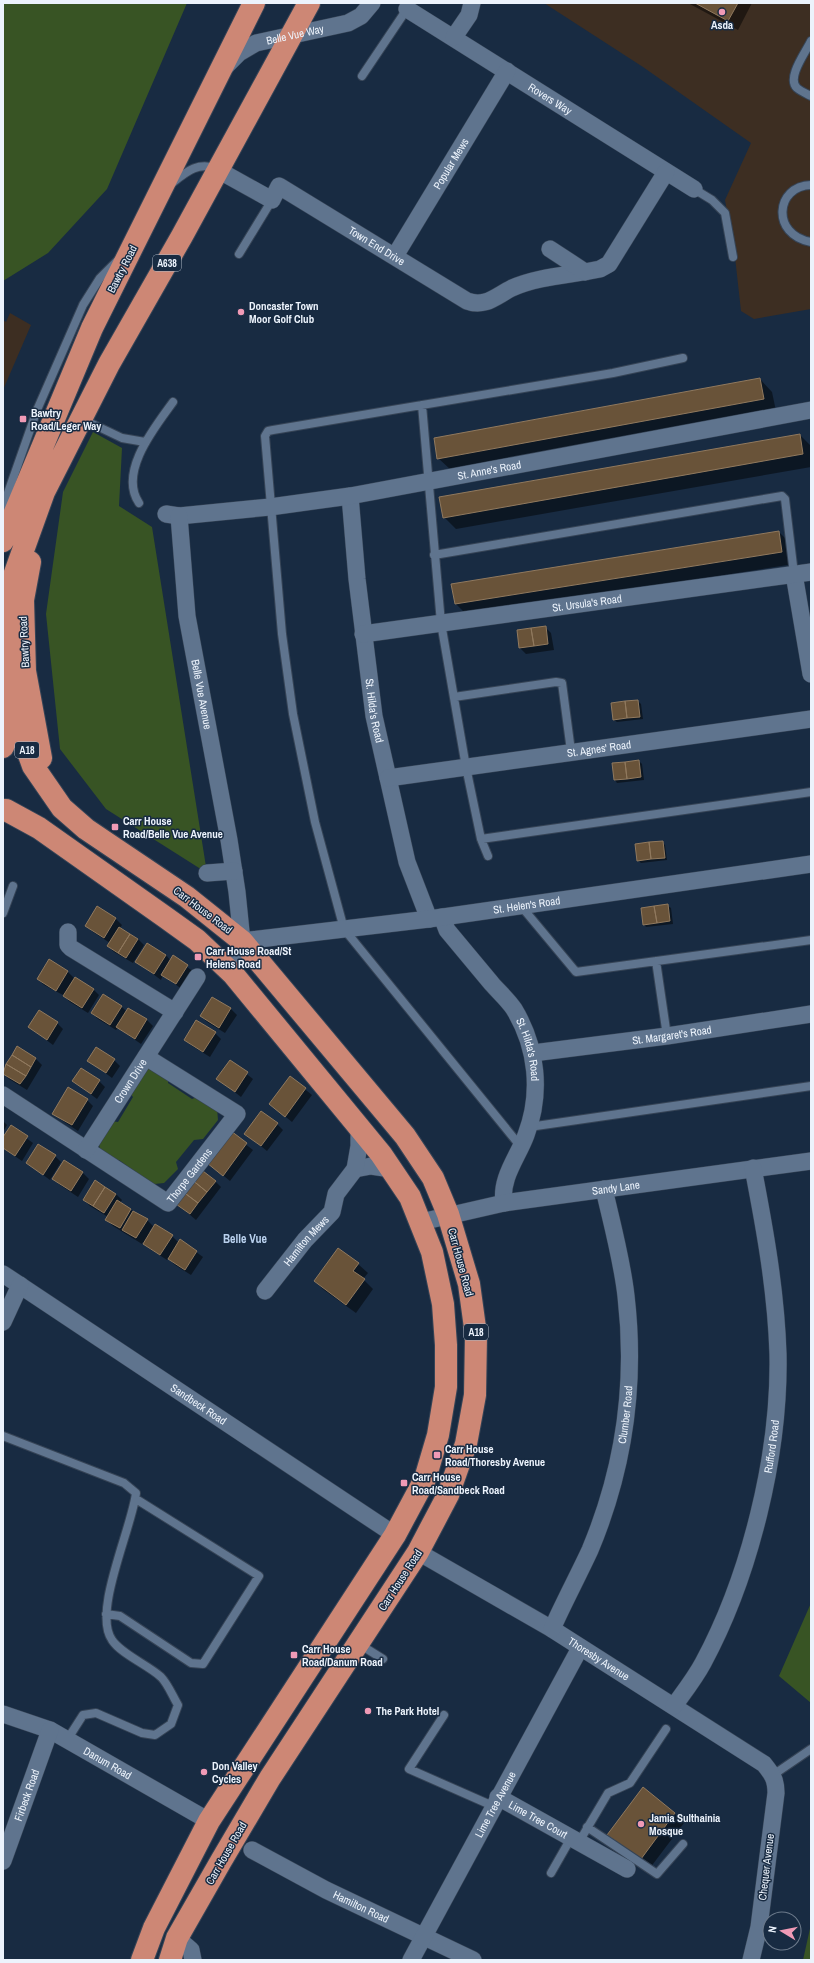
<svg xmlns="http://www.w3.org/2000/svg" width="814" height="1963" font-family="'Archivo Narrow',sans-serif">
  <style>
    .commercial { fill: #3d2e22 }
    .green { fill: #385424 }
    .shadow { fill: #0007 }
    .building { fill: #695339; stroke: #90795e }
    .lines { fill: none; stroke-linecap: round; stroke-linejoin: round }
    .lane-casing { stroke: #364456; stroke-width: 10 }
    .street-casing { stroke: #364456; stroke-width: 18 }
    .highway-casing { stroke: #364456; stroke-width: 24 }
    .lane { stroke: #5f748e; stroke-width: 8 }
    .street { stroke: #5f748e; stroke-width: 17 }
    .highway { stroke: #cd8775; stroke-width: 22 }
    .poi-dot { fill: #f09ab6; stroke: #182b42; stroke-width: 1.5 }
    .labels { text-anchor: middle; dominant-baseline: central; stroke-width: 3; stroke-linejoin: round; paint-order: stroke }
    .shield { fill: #182b42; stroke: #acb7c4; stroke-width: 1 }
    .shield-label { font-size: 10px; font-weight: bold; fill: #ecf3fc }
    .poi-label { font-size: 11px; font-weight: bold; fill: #ecf3fc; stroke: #182b42; text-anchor: start }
    .street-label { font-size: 11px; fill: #ecf3fc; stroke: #182b42 }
    .neighbourhood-label { font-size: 12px; font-weight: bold; fill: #b8d0ed; stroke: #182b42 }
  </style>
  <rect width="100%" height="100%" fill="#182b42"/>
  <!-- commercial -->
  <path class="commercial" d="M544,3H811V309L754,319L741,311L735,257L725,200L751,143L643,67Z
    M10,313L31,325L3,390V320L6,322Z"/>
  <!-- green -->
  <path class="green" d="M3,3H187L107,189L48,253L3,281Z
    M93,432L122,448L119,506L152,527L207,873L106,809L60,749L46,614L63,492Z
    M150,1065L168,1075V1083L192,1099L200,1096L217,1108L218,1120L203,1139L194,1140L176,1162L178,1169L164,1183L145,1185L144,1178L119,1160L113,1162L101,1153L98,1141L110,1121L118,1122L133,1097L128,1091Z
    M811,1603V1703L779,1676Z
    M811,1924V1960H803Z"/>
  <!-- shadow -->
  <path class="shadow" d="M688,3H752L738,30Z
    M760,379L772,392L776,411L451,470L438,458Z
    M800,435L811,446V467L456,529L444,517Z
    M779,532L791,544L794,564L468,616L456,604Z
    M545,627L551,633L554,650L526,654L520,648Z
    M638,701L641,704L643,719L617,722L614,720Z
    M639,761L642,764L644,780L617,783L615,780Z
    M662,842L665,845L667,860L641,863L638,860Z
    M668,906L671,908L673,924L646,927L644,924Z
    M98,908L116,919L122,925L120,928L138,939L144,945L133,963L114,952L108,946L110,943L93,932L87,926Z
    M166,955L171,961L173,957L194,972L183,990L163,975L161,980L137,962Z
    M50,961L68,972L75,979L93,989L99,995L88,1013L70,1002L63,995L44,985L38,979Z
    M212,998L231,1009L237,1015L225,1033L207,1022L201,1016Z
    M121,1006L127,1012L128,1009L147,1020L153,1026L141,1044L118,1028L116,1030L98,1019L92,1013Z
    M57,1023L63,1029L53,1045L29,1027Z
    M215,1033L221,1039L210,1057L192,1046L186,1040Z
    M17,1048L36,1059L42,1065L27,1090L9,1079L3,1073Z
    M88,1060H114L120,1066L112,1078Z
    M230,1061L253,1079L241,1097L218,1079Z
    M290,1077L312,1095L292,1122L270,1104Z
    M73,1081H99L105,1087L97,1099Z
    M87,1100L93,1106L78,1131L60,1119L54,1113Z
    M3,1121L7,1125L3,1132Z
    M277,1124L283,1130L267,1151L246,1134Z
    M11,1127L33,1143L22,1161L3,1148V1139Z
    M231,1133L253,1150L230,1181L208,1163Z
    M55,1156L61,1162L50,1180L27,1163Z
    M83,1173L89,1179L78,1197L60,1185L54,1179Z
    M215,1181L221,1187L196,1220L175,1202Z
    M116,1194L122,1200L120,1203L147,1220L153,1226L149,1232L172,1236L179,1243L181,1241L203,1257L191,1275L175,1265L168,1258L167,1260L150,1249L143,1242L142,1244L113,1226L107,1220L108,1217L90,1206L84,1200Z
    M358,1264L368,1273L363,1279L373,1289L356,1313L324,1290L315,1281Z
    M675,1814L684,1823L650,1868L618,1844L609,1835Z"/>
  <!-- building -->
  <path class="building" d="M695,3H738L728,21Z
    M760,378L764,399L437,459L434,438Z
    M800,434L803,454L443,518L439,497Z
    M779,531L782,552L455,604L451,584Z
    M546,626L548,644L534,646L531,628Z
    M531,628L534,646L519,648L517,630Z
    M638,700L640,717L627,718L625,701Z
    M625,701L627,718L613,720L611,703Z
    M639,760L641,777L627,779L625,762Z
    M625,762L627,779L614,780L612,763Z
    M663,841L665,858L651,859L649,842Z
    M649,842L651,859L637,861L635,844Z
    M668,904L670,921L657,923L654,906Z
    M97,906L116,918L104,938L85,926Z
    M654,906L657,923L643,925L641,908Z
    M119,927L130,934L118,953L107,946Z
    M130,934L138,939L126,958L118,953Z
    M147,943L166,955L154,974L135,962Z
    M173,955L188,965L176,984L161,975Z
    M49,959L68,971L56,991L37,979Z
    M75,977L94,989L82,1008L63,996Z
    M103,994L122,1006L110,1025L91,1013Z
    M212,997L231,1008L219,1028L200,1016Z
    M128,1008L147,1019L135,1039L116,1027Z
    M39,1010L58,1022L47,1040L28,1027Z
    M196,1020L216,1032L203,1052L184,1040Z
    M17,1046L36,1058L31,1067L12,1055Z
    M96,1047L115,1059L106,1073L87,1061Z
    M12,1055L31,1067L26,1076L6,1064Z
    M230,1060L248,1072L235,1092L216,1079Z
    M6,1064L26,1076L20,1084L3,1074Z
    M81,1068L100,1080L91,1094L72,1081Z
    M290,1076L306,1088L285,1117L269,1104Z
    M68,1087L88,1099L72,1125L52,1114Z
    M261,1111L278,1123L261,1146L244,1134Z
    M11,1125L28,1136L15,1156L3,1148V1137Z
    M231,1131L247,1143L223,1176L207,1163Z
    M38,1144L56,1155L43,1175L26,1163Z
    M64,1160L83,1172L71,1191L52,1179Z
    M199,1168L216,1181L207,1192L191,1179Z
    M191,1179L207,1192L198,1203L182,1191Z
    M95,1180L105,1187L93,1206L83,1200Z
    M105,1187L116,1194L104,1213L93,1206Z
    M182,1191L198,1203L190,1214L173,1202Z
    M117,1200L131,1209L120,1228L105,1220Z
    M133,1211L148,1219L136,1238L122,1230Z
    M155,1224L173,1235L160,1255L143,1244Z
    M180,1239L197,1251L185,1270L168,1259Z
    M338,1248L359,1263L353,1271L365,1279L346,1305L314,1281Z
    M643,1787L675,1813L641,1859L607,1835Z"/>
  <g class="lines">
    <!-- lane casing -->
    <g class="lane-casing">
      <path id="lane" d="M811,41C806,52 786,78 797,88C800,91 807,94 811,96
        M362,76L407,9
        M171,184C186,172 198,161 217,169
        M811,185C775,186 771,235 811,242
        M694,189L712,200L725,213L733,257
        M239,254L272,200
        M422,405L441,623L466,767L481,839L488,856
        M82,419L122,438L145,442
        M139,503C118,472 155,427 173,402
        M3,507L37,410L83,305L100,278L117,261
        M434,555L782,496L785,499L794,574
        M454,697L556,682L562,683L571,751
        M481,839L811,792
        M521,906L576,972L811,940
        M3,913L13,886
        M656,961L667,1036
        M529,1127L811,1086
        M521,1147L344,929L315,822L293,714L282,634L265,436L268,431L273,430L613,373L683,358
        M3,1436L124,1483L136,1493C132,1528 92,1612 112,1640C121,1654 148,1665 161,1677C168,1684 173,1697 178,1705L171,1724L155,1735L142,1733L96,1713L83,1715L67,1740
        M106,1614L120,1616L191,1663L203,1664L259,1576L136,1499
        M359,1644L383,1659
        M444,1715L409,1769L493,1806
        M773,1775L811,1749
        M587,1827L657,1874L683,1844
        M579,1842L608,1793L630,1783L666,1729
        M551,1873L571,1838"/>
    </g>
    <!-- street casing -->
    <g class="street-casing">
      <g id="street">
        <path id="s1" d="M407,9L694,189"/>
        <path d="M454,37L469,15L472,3"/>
        <path id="s2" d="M226,66L239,53L256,43L348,23L361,16L372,3"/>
        <path id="s3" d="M218,170L272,200L279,186L467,301C485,308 496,296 512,288C539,276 572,275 600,269L609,264L666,172"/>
        <path d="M550,249L585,272"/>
        <path id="s4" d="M395,256L507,71"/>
        <path id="s5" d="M350,496L357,579L374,716L407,862L429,919"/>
        <path id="s6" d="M166,514L179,516L270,507L350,496L811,410"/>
        <path id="s7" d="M179,516L187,616L229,840L237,892L242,941L233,974"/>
        <path d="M794,574L811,674"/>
        <path id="s8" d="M363,634L811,572"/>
        <path id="s9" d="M388,778L811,719"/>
        <path d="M207,873L234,871"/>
        <path id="s10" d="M442,917L447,930C462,948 477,966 492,984C499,992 508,1000 514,1009C537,1047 542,1093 526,1135C518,1157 500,1178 504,1203"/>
        <path d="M68,932V945L71,948L175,1012"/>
        <path id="s11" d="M242,941L429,919L811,864"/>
        <path id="s12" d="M533,1053L667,1036L811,1014"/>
        <path id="s13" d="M3,1095L168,1203L237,1114L146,1057"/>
        <path id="s14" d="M86,1150L197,977"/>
        <path d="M355,1169L371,1166L391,1169"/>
        <path id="s15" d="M421,1222L504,1203L811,1161"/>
        <path id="s16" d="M3,1274L395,1535"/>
        <path id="s17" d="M265,1291L305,1240L332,1212L336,1194L355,1169L359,1146V1127"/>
        <path d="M3,1322L20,1285"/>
        <path id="s18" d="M418,1552L552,1629L764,1764C772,1774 776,1779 776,1793L759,1927L751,1960"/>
        <path id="s19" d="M552,1629C564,1602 578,1576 590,1550C624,1469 636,1382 626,1296C622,1260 612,1224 604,1189"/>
        <path id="s20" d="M674,1706C684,1692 695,1678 703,1663C750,1576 780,1454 778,1354C776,1291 765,1230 753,1168"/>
        <path id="s21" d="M3,1714L50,1730L209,1821"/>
        <path id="s22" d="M498,1797L627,1869"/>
        <path id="s23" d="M252,1850L326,1890L473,1960"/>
        <path id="s24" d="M3,1861L50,1730"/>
        <path d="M177,1938L191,1950L193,1960"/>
        <path id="s25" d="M411,1960L580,1648"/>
      </g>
    </g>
    <!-- highway casing -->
    <g class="highway-casing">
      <path id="highway" d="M3,541L92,328L254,3
        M30,562L23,600L25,671L41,758
        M9,695L4,640L7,595L44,492L109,364L182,236L309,3
        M11,705L33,766L62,808L86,829L187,897L242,941L405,1136L433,1178L448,1214L469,1284L476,1335L475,1395L466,1444L448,1495L418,1552L270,1778L221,1861L177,1938L170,1960
        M3,747L7,736L11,708
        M3,810H6L39,828L165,917L197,940L233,974L381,1154L410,1197L432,1252L443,1304L446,1345V1387L438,1435L425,1479L395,1535L209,1821L154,1928L142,1960"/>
    </g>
    <!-- lane -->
    <use href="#lane" class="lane"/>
    <!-- street -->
    <use href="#street" class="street"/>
    <!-- highway -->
    <use href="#highway" class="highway"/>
  </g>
  <!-- markers -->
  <g class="poi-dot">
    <circle cx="722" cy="12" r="4"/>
    <circle cx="241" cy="312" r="4"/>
    <rect x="19" y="415" width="8" height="8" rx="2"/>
    <rect x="111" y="823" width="8" height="8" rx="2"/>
    <rect x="194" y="953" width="8" height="8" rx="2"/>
    <rect x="433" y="1451" width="8" height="8" rx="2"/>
    <rect x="400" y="1479" width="8" height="8" rx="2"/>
    <rect x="290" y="1651" width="8" height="8" rx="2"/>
    <circle cx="368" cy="1711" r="4"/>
    <circle cx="204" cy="1772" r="4"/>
    <circle cx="641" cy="1824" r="4"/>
  </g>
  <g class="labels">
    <!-- shield labels -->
    <g class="shield">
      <rect x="153" y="255" width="28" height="16" rx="3"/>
      <rect x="15" y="742" width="24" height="16" rx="3"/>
      <rect x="464" y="1324" width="24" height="16" rx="3"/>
    </g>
    <g class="shield-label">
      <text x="167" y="263">A638</text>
      <text x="27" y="750">A18</text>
      <text x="476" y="1332">A18</text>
    </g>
    <!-- poi labels -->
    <g class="poi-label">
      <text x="722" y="25" text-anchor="middle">Asda</text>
      <text x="249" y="306">Doncaster Town<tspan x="249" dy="13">Moor Golf Club</tspan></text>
      <text x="31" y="413">Bawtry<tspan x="31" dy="13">Road/Leger Way</tspan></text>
      <text x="123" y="821">Carr House<tspan x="123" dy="13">Road/Belle Vue Avenue</tspan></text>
      <text x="206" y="951">Carr House Road/St<tspan x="206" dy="13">Helens Road</tspan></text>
      <text x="445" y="1449">Carr House<tspan x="445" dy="13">Road/Thoresby Avenue</tspan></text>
      <text x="412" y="1477">Carr House<tspan x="412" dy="13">Road/Sandbeck Road</tspan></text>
      <text x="302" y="1649">Carr House<tspan x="302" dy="13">Road/Danum Road</tspan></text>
      <text x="376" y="1711">The Park Hotel</text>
      <text x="212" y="1766">Don Valley<tspan x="212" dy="13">Cycles</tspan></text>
      <text x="649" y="1818">Jamia Sulthainia<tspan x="649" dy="13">Mosque</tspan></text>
    </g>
    <!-- street labels -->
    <g class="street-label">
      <text stroke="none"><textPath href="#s2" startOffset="78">Belle Vue Way</textPath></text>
      <text stroke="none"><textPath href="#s1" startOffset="169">Rovers Way</textPath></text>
      <text stroke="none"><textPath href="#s4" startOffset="108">Popular Mews</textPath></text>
      <text stroke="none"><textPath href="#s3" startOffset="192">Town End Drive</textPath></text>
      <text transform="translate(122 269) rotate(-63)">Bawtry Road</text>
      <text stroke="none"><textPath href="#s6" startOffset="327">St. Anne's Road</textPath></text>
      <text stroke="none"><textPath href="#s8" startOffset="226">St. Ursula's Road</textPath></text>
      <text transform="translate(24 642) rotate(-93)">Bawtry Road</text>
      <text stroke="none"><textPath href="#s7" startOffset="180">Belle Vue Avenue</textPath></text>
      <text stroke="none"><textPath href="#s5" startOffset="216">St. Hilda's Road</textPath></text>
      <text stroke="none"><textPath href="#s9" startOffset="213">St. Agnes' Road</textPath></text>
      <text stroke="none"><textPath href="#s11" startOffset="287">St. Helen's Road</textPath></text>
      <text transform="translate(203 910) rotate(37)">Carr House Road</text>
      <text stroke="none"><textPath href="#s12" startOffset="140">St. Margaret's Road</textPath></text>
      <text stroke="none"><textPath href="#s10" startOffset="161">St. Hilda's Road</textPath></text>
      <text stroke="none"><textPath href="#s14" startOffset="82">Crown Drive</textPath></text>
      <text stroke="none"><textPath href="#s13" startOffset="232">Thorpe Gardens</textPath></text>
      <text stroke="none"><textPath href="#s15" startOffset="198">Sandy Lane</textPath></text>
      <text stroke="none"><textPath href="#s17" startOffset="65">Hamilton Mews</textPath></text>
      <text transform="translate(461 1262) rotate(75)">Carr House Road</text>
      <text stroke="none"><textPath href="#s16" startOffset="235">Sandbeck Road</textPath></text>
      <text stroke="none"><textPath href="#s19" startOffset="228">Clumber Road</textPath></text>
      <text stroke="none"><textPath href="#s20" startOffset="280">Rufford Road</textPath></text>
      <text transform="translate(400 1580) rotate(-57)">Carr House Road</text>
      <text stroke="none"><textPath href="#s18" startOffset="210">Thoresby Avenue</textPath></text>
      <text stroke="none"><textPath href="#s21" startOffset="116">Danum Road</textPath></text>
      <text stroke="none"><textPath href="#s24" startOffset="70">Firbeck Road</textPath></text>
      <text stroke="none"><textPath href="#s25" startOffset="177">Lime Tree Avenue</textPath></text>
      <text stroke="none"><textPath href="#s22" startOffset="46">Lime Tree Court</textPath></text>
      <text transform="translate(226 1853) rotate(-60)">Carr House Road</text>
      <text transform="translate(766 1867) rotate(-83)">Chequer Avenue</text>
      <text stroke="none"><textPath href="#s23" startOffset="123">Hamilton Road</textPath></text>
    </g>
    <!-- neighbourhood labels -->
    <g class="neighbourhood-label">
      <text x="245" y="1239">Belle Vue</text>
    </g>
  </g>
  <!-- border -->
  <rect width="814" height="1963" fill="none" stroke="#ecf3fc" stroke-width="8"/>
  <!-- north arrow -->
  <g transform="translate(782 1931) rotate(280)"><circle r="19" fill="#182b42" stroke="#6d7b8c"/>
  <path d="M0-3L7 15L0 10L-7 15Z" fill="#f09ab6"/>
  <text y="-6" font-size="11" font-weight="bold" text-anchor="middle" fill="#ecf3fc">N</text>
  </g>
</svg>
